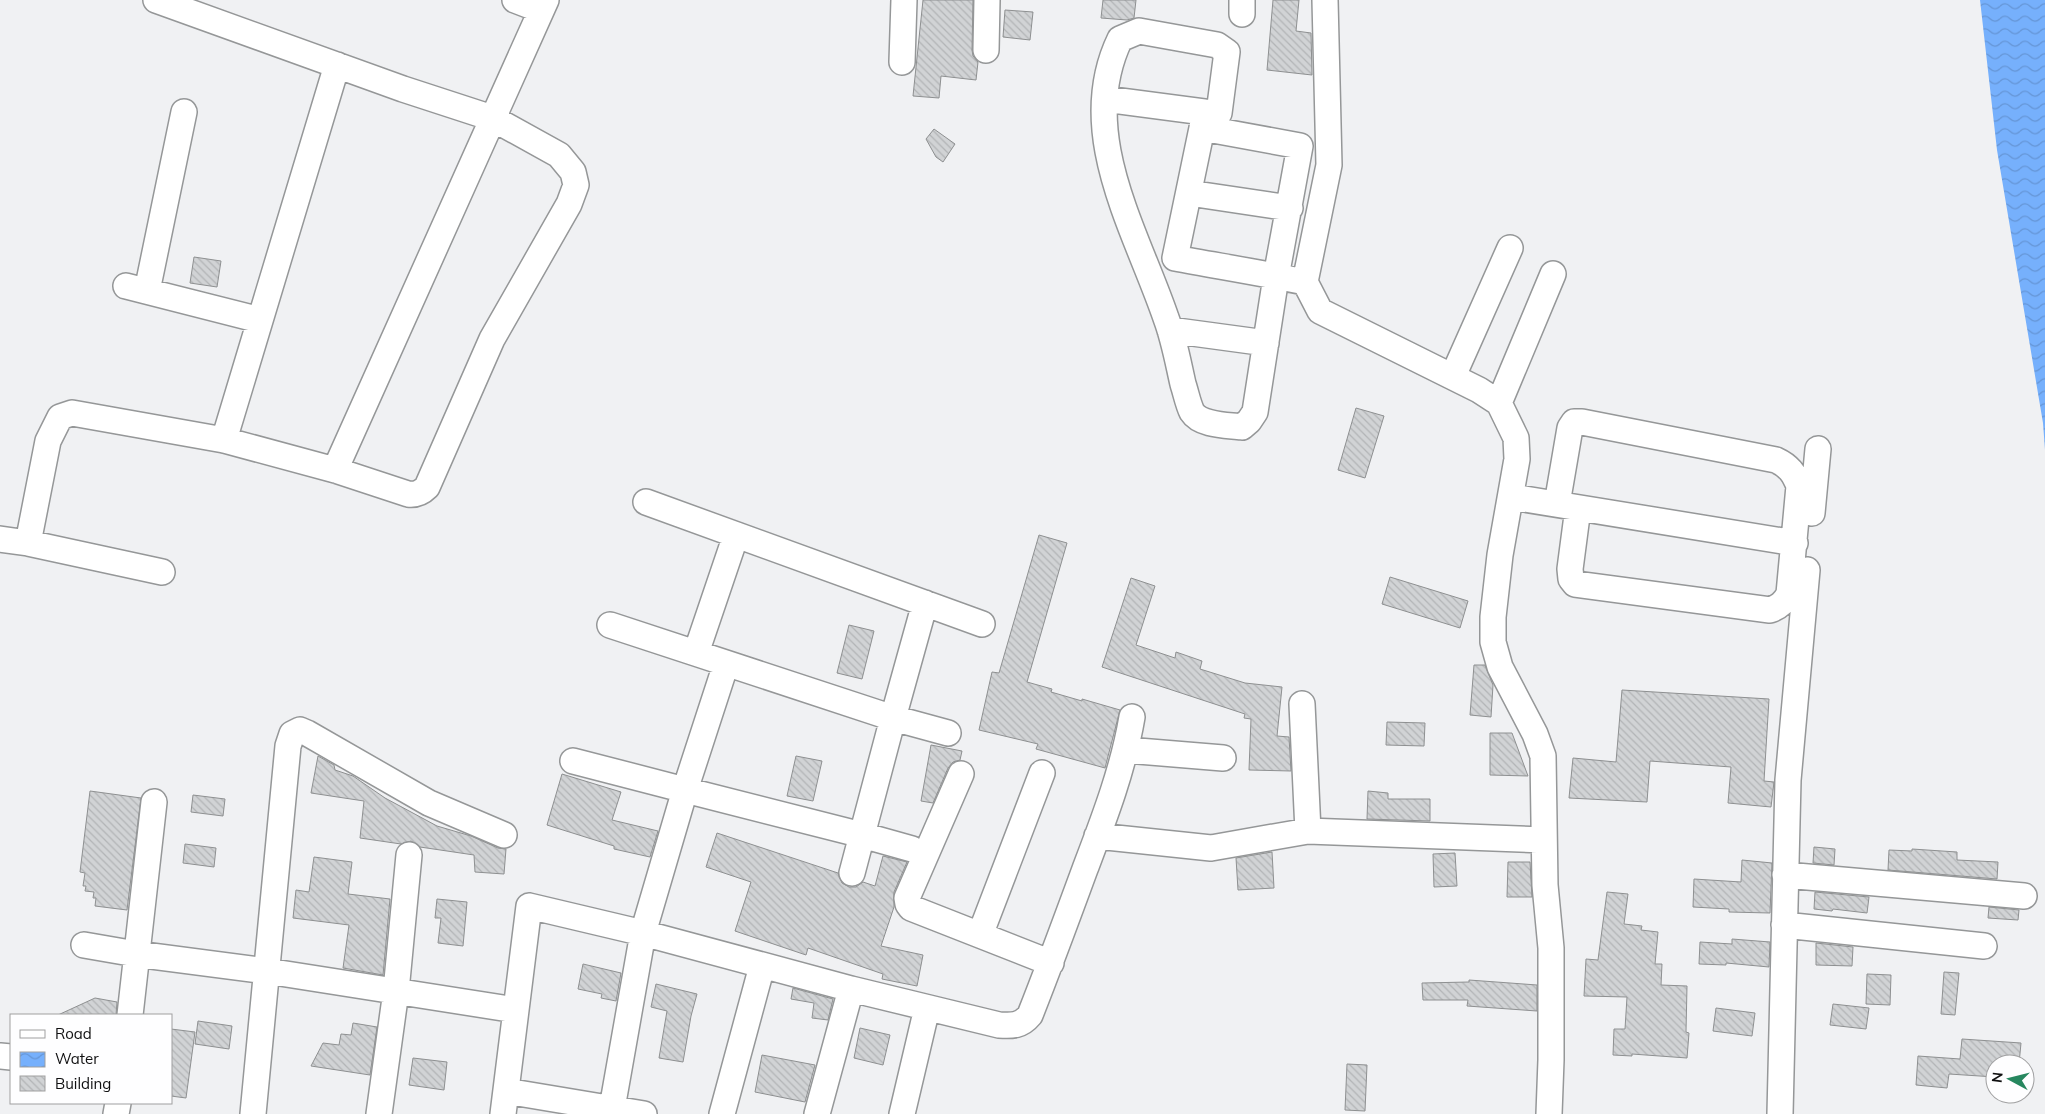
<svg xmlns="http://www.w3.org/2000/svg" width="2045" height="1114" font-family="Mulish,sans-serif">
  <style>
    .water { fill: url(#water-waves) }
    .building { fill: url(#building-back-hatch); stroke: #8e9091 }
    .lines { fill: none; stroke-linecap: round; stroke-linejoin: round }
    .minor-casing { stroke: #959798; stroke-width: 28 }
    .minor { stroke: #fff; stroke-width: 25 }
  </style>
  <defs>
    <pattern id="water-waves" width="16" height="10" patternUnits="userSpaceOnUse" patternTransform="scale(1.25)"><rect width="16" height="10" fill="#76b0fc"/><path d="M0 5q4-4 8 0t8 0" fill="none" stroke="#6596d7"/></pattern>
    <pattern id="building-back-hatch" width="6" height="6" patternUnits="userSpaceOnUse" patternTransform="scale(1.25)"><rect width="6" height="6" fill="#d1d3d5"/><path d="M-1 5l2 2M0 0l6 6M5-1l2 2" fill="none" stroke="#b2b4b6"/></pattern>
  </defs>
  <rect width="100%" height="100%" fill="#f0f1f3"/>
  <!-- water -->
  <path class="water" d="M1980,0H2045V450L2043,423L1997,150Z"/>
  <!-- building -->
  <path class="building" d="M923,0H973L972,50L973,56L978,62L976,80L941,76L939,98L913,96Z
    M1103,0H1136L1134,18L1127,20L1101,18Z
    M1273,0H1299L1296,31L1311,33L1312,75L1267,70Z
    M1005,10L1033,12L1030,40L1003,37Z
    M934,129L955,144L943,162L936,157L926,139Z
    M194,257L221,261L217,287L190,283Z
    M1356,408L1384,416L1365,478L1338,470Z
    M1039,535L1067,543L1027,682L1052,689L1051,692L1082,701V699L1120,710L1105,768L1036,749L1038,744L979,730L992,672L999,673Z
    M1390,577L1468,601L1460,628L1382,604Z
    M1131,578L1155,586L1136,645L1175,658L1176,652L1202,661L1200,669L1245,683L1282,687L1277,736L1289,737L1291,771L1249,770L1251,719L1244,718L1245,714L1102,667Z
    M849,625L874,631L862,679L837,673Z
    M1474,665H1485L1493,685L1491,717L1470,715Z
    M1622,690L1769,699L1764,781L1774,782L1771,807L1728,803L1731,767L1650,761L1647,802L1569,798L1573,758L1616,762Z
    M1387,722L1425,723L1424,746L1386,745Z
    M1490,733H1512L1528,776L1490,775Z
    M931,745L962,751L960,760L953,762L948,768L933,803L921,801Z
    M318,756L334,765L335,770L353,776L385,798L437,826L471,836L498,848L506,849L504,874L475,872L474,855L420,847L411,841L401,844L360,838L364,801L311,793Z
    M796,756L822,761L813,801L787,796Z
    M562,774L621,792L612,820L658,831L650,857L614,849V846L547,825Z
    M90,791L141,798L127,910L95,906L96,898H93L94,892L85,891L86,886H83L85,873L80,872Z
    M1368,791L1388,793V799H1430V821L1367,819Z
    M193,795L225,799L223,816L191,812Z
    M717,833L838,873L842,883L849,887H856L863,882L875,886L883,856L907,862L894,892V907L881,946L923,955L917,986L882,979L883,974L808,948L806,955L735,931L751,882L706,867Z
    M185,844L216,848L214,867L183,863Z
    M1814,847L1835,849L1834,865L1813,863Z
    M1912,849L1957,852V860L1998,862L1997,879L1888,870L1889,850L1912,851Z
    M1272,852L1274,888L1238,890L1236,858Z
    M1455,853L1457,886L1434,887L1433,854Z
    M314,857L352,862L348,894L390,899L383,975L343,968L349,925L293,918L296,890L309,892Z
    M1742,860L1772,863L1770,913L1729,912V909L1693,907L1694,879L1741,882Z
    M1508,862H1530L1532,897H1507Z
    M1607,892L1628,894L1624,924L1642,926L1641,930L1658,932L1655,964H1662L1661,985L1687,986L1686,1032L1689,1033L1687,1058L1632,1054V1056L1613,1055L1614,1029H1625L1627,997L1584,996L1586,959L1598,960Z
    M1815,892L1869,897L1867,913L1833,909L1832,911L1814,909Z
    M437,899L467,902L463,946L438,943L441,918H435Z
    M1989,907L2019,910L2018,920L1988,918Z
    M1732,939L1770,942L1769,967L1726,963V965L1699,964L1700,942L1732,944Z
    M1816,943L1853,947L1852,966L1816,965Z
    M583,964L621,973L616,1001L601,998L602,994L578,989Z
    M1944,972L1959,973L1955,1015L1941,1014Z
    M1867,974L1891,975L1890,1005L1866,1004Z
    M1469,980L1537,985V1011L1467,1006L1468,1000H1423L1422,983L1469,982Z
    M656,984L697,994L691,1016L683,1062L659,1058L667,1011L651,1007Z
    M793,988L833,999L828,1020L812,1018L814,1003L791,999Z
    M95,998L117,1002L116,1015H58Z
    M1833,1004L1869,1008L1866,1029L1830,1025Z
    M1716,1008L1755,1013L1752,1036L1713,1031Z
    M198,1021L232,1026L229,1049L195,1044Z
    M353,1023L377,1027L370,1075L311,1066L323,1043L339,1045L341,1034L351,1035Z
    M860,1028L890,1035L883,1065L854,1058Z
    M171,1029L195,1032L186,1098L171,1096Z
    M1962,1039L2021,1043L2019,1064H1995V1077L1949,1074L1947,1088L1916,1085L1918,1056L1960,1059Z
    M762,1055L815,1065L805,1102L755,1092Z
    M413,1058L447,1062L444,1090L409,1085Z
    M1347,1064L1367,1065L1365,1111L1345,1110Z"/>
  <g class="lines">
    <!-- minor casing -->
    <g class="minor-casing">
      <path id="minor" d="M515,0L541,10
        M1242,0V14
        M1325,0L1329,165L1305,282L1320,311L1479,390L1499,403L1516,438L1517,459L1500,555L1493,617V642L1500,667L1535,734L1543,756L1545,885L1551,948V1060L1549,1114
        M986,50L987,0
        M902,62L904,0
        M1105,99L1204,112
        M1202,128L1204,112L1219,113L1227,52L1217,45L1139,31L1120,39C1075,132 1136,230 1166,318C1174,339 1178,362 1183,384C1186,393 1188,404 1192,412C1201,426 1228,425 1242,427L1249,421L1255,412L1276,277L1300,146L1202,128L1175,258C1218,266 1262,273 1305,282
        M1189,193L1290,208
        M126,286L260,320
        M147,291L184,112
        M1170,330L1266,343
        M1453,376L1510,248
        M1499,403L1553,274
        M224,440L337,65
        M335,470L546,0
        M1512,497L1795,543
        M646,502L982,624
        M1557,504L1570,428L1574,422H1582L1776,460C1789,466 1794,473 1799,486L1789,594C1784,603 1779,607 1770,610L1575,584L1571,579L1570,569L1578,508
        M1812,513L1818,449
        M0,539L28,543L162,572
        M28,543L48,441L60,417L72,413L224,440L335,470L408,494C416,495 421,493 427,487L492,339L569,204L576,185L573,172L559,155L492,118L403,89L156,0
        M925,603L893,718L948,733
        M610,625L893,718L862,835L685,790L643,933L611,1114
        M696,653L736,535
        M1302,704L1308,831
        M1126,750L1223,758
        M573,761L685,790L726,664
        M961,774L907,898L908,904L911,908L1051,963
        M1097,836L1211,848L1308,831L1544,840
        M852,873L862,835L912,849
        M1785,875L2024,896
        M1784,925L1984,946
        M980,935L1042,773
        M84,945L136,954L267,971L516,1010
        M130,1015L154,802
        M0,1056L11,1057
        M506,1091L644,1114
        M116,1114L118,1103
        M253,1114L288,746L292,734L300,730L307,733L429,803L504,835
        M379,1114L396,991L409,855
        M503,1114L529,906L643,933L851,989
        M722,1114L762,966
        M817,1114L851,989L999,1025C1012,1026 1021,1026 1030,1015C1049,967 1067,918 1085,869C1104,819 1123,770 1132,717
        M902,1114L927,1008
        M1780,1114L1788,780L1807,570"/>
    </g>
    <!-- minor -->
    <use href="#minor" class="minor"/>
  </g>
  <!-- legend -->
  <rect x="10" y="1014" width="162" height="90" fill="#fefeff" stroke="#9f9fa0"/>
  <rect x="20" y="1030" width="25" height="8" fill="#ffffff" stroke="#9f9fa0"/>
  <text x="55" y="1039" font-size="15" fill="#101011">Road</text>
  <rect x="20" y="1052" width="25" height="15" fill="url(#water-waves)" stroke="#9f9fa0"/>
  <text x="55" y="1064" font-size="15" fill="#101011">Water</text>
  <rect x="20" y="1076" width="25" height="15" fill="url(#building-back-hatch)" stroke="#9f9fa0"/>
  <text x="55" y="1089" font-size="15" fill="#101011">Building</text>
  <!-- north arrow -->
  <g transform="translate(2010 1079) rotate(277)"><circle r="24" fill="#fefeff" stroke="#9f9fa0"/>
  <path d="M0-4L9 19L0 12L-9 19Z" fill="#27875f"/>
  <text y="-8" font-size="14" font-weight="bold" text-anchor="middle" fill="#101011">N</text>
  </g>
</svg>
